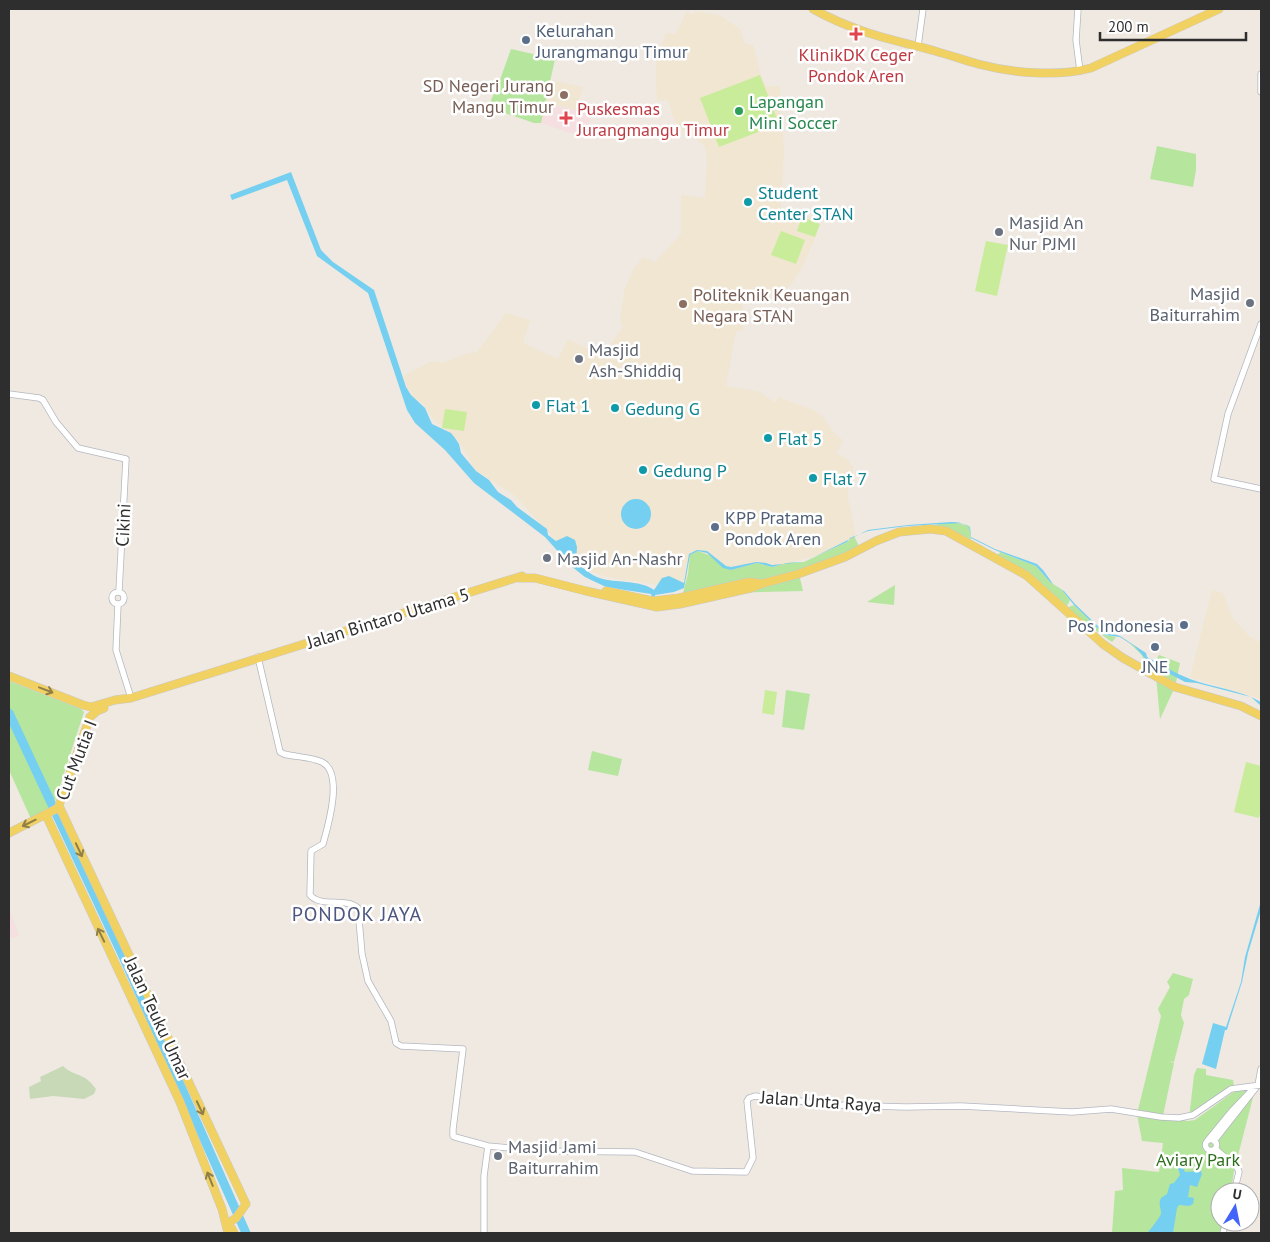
<svg xmlns="http://www.w3.org/2000/svg" width="1270" height="1242" font-family="'PT Sans',sans-serif">
  <style>
    .education { fill: #f0e6d1 }
    .medical { fill: #f5dfe0 }
    .green { fill: #b6e59e }
    .cemetery { fill: #c8d9b8 }
    .pitch { fill: #c9ec9a }
    .water { fill: #75cff0 }
    .lines { fill: none; stroke-linecap: round; stroke-linejoin: round }
    .river { stroke: #75cff0; stroke-width: 9 }
    .minor-casing { stroke: #b4b7c1; stroke-width: 7 }
    .major-casing { stroke: #c9c9c9; stroke-width: 9 }
    .minor { stroke: #fff; stroke-width: 5.5 }
    .major { stroke: #f2d163; stroke-width: 8 }
    .oneway { stroke: #908048 }
    .health-dot { fill: #e0444e; stroke: #fff; stroke-width: 2 }
    .service-dot { fill: #5c6f8a; stroke: #fff; stroke-width: 2 }
    .education-dot { fill: #8d6e63; stroke: #fff; stroke-width: 2 }
    .leisure-dot { fill: #2e9e5b; stroke: #fff; stroke-width: 2 }
    .culture-dot { fill: #0f9aa8; stroke: #fff; stroke-width: 2 }
    .worship-dot { fill: #6b7280; stroke: #fff; stroke-width: 2 }
    .labels { text-anchor: middle; dominant-baseline: central; stroke-width: 5; stroke-linejoin: round; paint-order: stroke }
    .service-label { font-size: 18px; fill: #4e5e75; stroke: #fff; text-anchor: start }
    .health-label { font-size: 18px; fill: #be3a42; stroke: #fff }
    .education-label { font-size: 18px; fill: #785e54; stroke: #fff; text-anchor: end }
    .leisure-label { font-size: 18px; fill: #27864d; stroke: #fff; text-anchor: start }
    .culture-label { font-size: 18px; fill: #0d838f; stroke: #fff; text-anchor: start }
    .worship-label { font-size: 18px; fill: #5b616d; stroke: #fff; text-anchor: start }
    .street-label { font-size: 18px; fill: #2e2e2e; stroke: #fff }
    .park-label { font-size: 18px; fill: #2c6e1b; stroke: #fff }
    .quarter-label { font-size: 20px; letter-spacing: 1px; fill: #4d5680; stroke: #fff }
  </style>
  <rect width="100%" height="100%" fill="#efe9e1"/>
  <!-- education -->
  <path class="education" d="M695,11L719,15L740,29L745,44L753,45L761,76L766,86H780L784,152L781,209L799,213L818,221L816,236L802,268L792,283L779,295L743,293V330L736,331L726,386L760,392L775,403L778,397L814,410L824,418L832,430L843,441L836,453L847,459L853,467V480L847,493L855,531V540L839,549L781,565L657,585L608,577L589,571L572,557L514,495L474,469L468,456L459,442L448,431L433,419L424,404L415,399L407,387L403,376L432,361L443,363L465,354L477,352L506,313L530,320L523,343L558,359L568,339L602,356L623,327L620,320L625,288L633,270L643,257L655,262L681,234V195L705,198L707,157L704,145L678,126L672,115L668,100L657,101L656,82V58L666,33L676,34L686,12L694,15Z
    M550,80L583,87L576,110L545,103Z
    M1212,590L1223,593L1232,617L1249,636L1261,643V699L1190,677Z"/>
  <!-- medical -->
  <path class="medical" d="M545,103L592,114L586,134L576,135L541,123Z
    M9,909L19,936L9,939Z"/>
  <!-- green -->
  <path class="green" d="M511,49L555,59L541,123H534L488,107L500,80Z
    M1157,146L1196,154V170L1193,187L1150,179Z
    M939,523H957L969,526L971,538L969,543L933,528Z
    M854,536L860,548L813,571V573L799,574L803,591L725,593L680,604L688,574L690,555L698,551L711,556L731,570L757,563L772,567L787,563L804,562L847,542Z
    M1000,552L1036,566L1050,582L1062,590L1070,600L1066,608L1074,605L1105,635L1116,637L1112,642C1071,613 1032,583 991,555L999,554Z
    M895,585L894,605L867,602Z
    M1129,643C1140,648 1143,659 1153,665L1152,668L1159,655L1180,663L1175,687L1160,719L1156,676L1150,672L1141,654Z
    M9,681L81,709L84,712L53,807L31,819L9,770Z
    M786,690L810,694L804,730L782,727Z
    M592,751L622,759L618,776L588,770Z
    M1173,973L1193,979L1189,995L1184,999L1181,1015L1184,1023L1174,1062L1169,1061L1174,1063L1163,1116L1140,1115L1188,1121L1195,1120L1239,1088L1256,1086L1234,1171L1231,1192H1220V1222H1223L1220,1233H1112L1115,1191L1123,1190L1122,1168L1159,1172L1163,1143L1142,1141L1137,1114L1161,1016L1158,1009L1170,987L1167,982Z
    M1197,1068L1206,1069V1075L1233,1080L1234,1086L1189,1118L1194,1075Z"/>
  <!-- cemetery -->
  <path class="cemetery" d="M63,1066C76,1078 83,1071 96,1089L94,1094L84,1099L53,1096L30,1099L29,1087L41,1081L40,1077Z"/>
  <!-- pitch -->
  <path class="pitch" d="M760,75L779,124L719,147L700,98Z
    M802,217L820,224L815,237L797,231Z
    M781,231L805,240L796,264L771,255Z
    M986,241L1008,245L997,296L975,291Z
    M445,409L467,412L464,431L442,428Z
    M765,690L777,692L774,715L762,713Z
    M1246,762L1261,766V808L1259,818L1234,812Z"/>
  <!-- water -->
  <path class="water" d="M291,172L321,250L333,262L374,290L406,387L411,395L425,408L432,424L451,433L455,438L459,444L461,453L476,471L489,480L498,492L511,500L517,507L547,529L548,535L556,541L567,536L575,540L577,547L576,563C585,569 593,577 603,579C619,583 640,580 654,590L662,578L669,576L684,583L689,554L697,550L707,551L726,566L731,567L756,562L766,563L772,565L794,563L803,562L812,558L868,530L908,525L951,522C958,522 964,523 970,527L971,537L995,549L1037,564L1043,570L1053,584L1064,591L1075,604L1103,631L1120,636L1146,653L1147,657C1161,665 1175,673 1190,679C1213,688 1239,689 1261,702V706L1251,697L1197,683L1185,682L1146,661L1144,657L1134,646L1120,637L1105,635L1074,605L1062,590L1050,582L1036,566L995,550L971,538L969,527L962,523L907,526L868,531L850,538L847,542L803,562L787,563L772,567L757,563L731,570L723,568L707,553L698,551L690,555L684,588L674,592L655,595V598H652L651,594L606,587L585,577L571,566L545,537L474,483L445,450L415,423L407,410L368,293L317,256L287,180L232,200L230,195Z
    M621 514a15 15 0 1 1 30 0a15 15 0 1 1-30 0Z
    M1261,901V910L1248,953L1242,982L1229,1023L1227,1030H1225L1216,1069L1202,1064L1213,1023L1226,1027L1241,982L1245,957Z
    M1183,1167L1185,1172L1201,1171L1202,1174L1197,1187L1190,1185L1188,1197L1194,1198L1193,1204L1189,1206L1179,1205L1177,1208L1173,1233H1147C1150,1230 1160,1217 1161,1214C1161,1207 1158,1204 1161,1198L1167,1194L1170,1184L1174,1183L1180,1175L1178,1168Z"/>
  <g class="lines">
    <!-- river -->
    <path class="river" d="M9,713L122,954L246,1233"/>
    <!-- minor casing -->
    <g class="minor-casing">
      <path id="minor" d="M1078,9L1076,40L1080,71
        M918,46L923,9
        M1261,74V92
        M1261,324L1228,414L1214,479L1261,489
        M9,394L39,398L43,400L56,422L78,448L126,459L119,591
        M112 598a6 6 0 1 1 12 0a6 6 0 1 1-12 0Z
        M118,604L116,650L131,698
        M258,657L280,752L284,754C295,757 311,757 322,762C344,773 328,826 323,844L311,851L310,895C321,908 345,897 358,908L362,954L368,981L391,1021L396,1043L401,1046L463,1049L453,1129V1136L455,1137L488,1146L542,1151L635,1152L692,1171L746,1172L753,1158L747,1101L749,1098L755,1096L835,1105L906,1107L961,1106L1072,1112L1111,1109L1161,1117L1179,1118L1193,1115L1231,1089L1261,1085
        M1205.5 1145a5.5 5.5 0 1 1 11 0a5.5 5.5 0 1 1-11 0Z
        M1208,1140L1231,1112L1252,1090
        M1214,1141L1258,1085L1261,1069
        M1215,1149L1237,1167L1239,1172L1234,1192
        M484,1233V1176L488,1146
        M1223,1233L1226,1222"/>
    </g>
    <!-- major casing -->
    <g class="major-casing">
      <path id="major" d="M813,9C854,32 890,39 935,51C949,55 964,60 978,64C1012,73 1058,77 1091,68L1219,9
        M519,578H535L586,591L657,607L680,604L751,588L761,584L798,574L845,557L876,541L899,532L930,529L946,531L1026,575L1103,644L1123,658L1175,687L1241,706L1261,716
        M606,591L653,601L679,598L749,582L759,583
        M9,676L83,705L91,707L115,700L131,698L522,576
        M59,806L246,1204L236,1218L227,1224
        M46,815L180,1102L222,1209L228,1233
        M9,833L58,808L90,717L97,711L104,708
        M227,1224L232,1229L234,1233"/>
    </g>
    <!-- minor -->
    <use href="#minor" class="minor"/>
    <!-- major -->
    <use href="#major" class="major"/>
  </g>
  <!-- one-way arrows -->
  <defs><path id="oneway-shaft" d="M-6 0H5M1.5-3L5.5 0L1.5 3" fill="none" stroke-width="1.6" stroke-linecap="round" stroke-linejoin="round" transform="scale(1.25)"/></defs>
  <g class="oneway">
    <use href="#oneway-shaft" transform="translate(46 690) rotate(21)"/>
    <use href="#oneway-shaft" transform="translate(29 823) rotate(154)"/>
    <use href="#oneway-shaft" transform="translate(79 850) rotate(65)"/>
    <use href="#oneway-shaft" transform="translate(101 935) rotate(-116)"/>
    <use href="#oneway-shaft" transform="translate(200 1108) rotate(65)"/>
    <use href="#oneway-shaft" transform="translate(210 1179) rotate(-112)"/>
  </g>
  <!-- markers -->
  <g class="health-dot">
    <path d="M853.5 26.5h5v5h5v5h-5v5h-5v-5h-5v-5h5z"/>
    <path d="M563.5 110.5h5v5h5v5h-5v5h-5v-5h-5v-5h5z"/>
  </g>
  <g class="service-dot">
    <circle cx="526" cy="40" r="5"/>
    <circle cx="715" cy="527" r="5"/>
    <circle cx="1184" cy="625" r="5"/>
    <circle cx="1155" cy="647" r="5"/>
  </g>
  <g class="education-dot">
    <circle cx="564" cy="95" r="5"/>
    <circle cx="683" cy="304" r="5"/>
  </g>
  <circle class="leisure-dot" cx="739" cy="111" r="5"/>
  <g class="culture-dot">
    <circle cx="748" cy="202" r="5"/>
    <circle cx="536" cy="405" r="5"/>
    <circle cx="615" cy="408" r="5"/>
    <circle cx="768" cy="438" r="5"/>
    <circle cx="643" cy="470" r="5"/>
    <circle cx="813" cy="478" r="5"/>
  </g>
  <g class="worship-dot">
    <circle cx="999" cy="232" r="5"/>
    <circle cx="1250" cy="303" r="5"/>
    <circle cx="579" cy="359" r="5"/>
    <circle cx="547" cy="558" r="5"/>
    <circle cx="498" cy="1156" r="5"/>
  </g>
  <g class="labels">
    <!-- service labels -->
    <g class="service-label">
      <text x="536" y="30">Kelurahan<tspan x="536" dy="21">Jurangmangu Timur</tspan></text>
      <text x="725" y="517">KPP Pratama<tspan x="725" dy="21">Pondok Aren</tspan></text>
      <text x="1174" y="625" text-anchor="end">Pos Indonesia</text>
      <text x="1155" y="666" text-anchor="middle">JNE</text>
    </g>
    <!-- health labels -->
    <g class="health-label">
      <text x="856" y="54">KlinikDK Ceger<tspan x="856" dy="21">Pondok Aren</tspan></text>
      <text x="577" y="108" text-anchor="start">Puskesmas<tspan x="577" dy="21">Jurangmangu Timur</tspan></text>
    </g>
    <!-- education labels -->
    <g class="education-label">
      <text x="554" y="85">SD Negeri Jurang<tspan x="554" dy="21">Mangu Timur</tspan></text>
      <text x="693" y="294" text-anchor="start">Politeknik Keuangan<tspan x="693" dy="21">Negara STAN</tspan></text>
    </g>
    <!-- leisure labels -->
    <g class="leisure-label">
      <text x="749" y="101">Lapangan<tspan x="749" dy="21">Mini Soccer</tspan></text>
    </g>
    <!-- culture labels -->
    <g class="culture-label">
      <text x="758" y="192">Student<tspan x="758" dy="21">Center STAN</tspan></text>
      <text x="546" y="405">Flat 1</text>
      <text x="625" y="408">Gedung G</text>
      <text x="778" y="438">Flat 5</text>
      <text x="653" y="470">Gedung P</text>
      <text x="823" y="478">Flat 7</text>
    </g>
    <!-- worship labels -->
    <g class="worship-label">
      <text x="1009" y="222">Masjid An<tspan x="1009" dy="21">Nur PJMI</tspan></text>
      <text x="1240" y="293" text-anchor="end">Masjid<tspan x="1240" dy="21">Baiturrahim</tspan></text>
      <text x="589" y="349">Masjid<tspan x="589" dy="21">Ash-Shiddiq</tspan></text>
      <text x="557" y="558">Masjid An-Nashr</text>
      <text x="508" y="1146">Masjid Jami<tspan x="508" dy="21">Baiturrahim</tspan></text>
    </g>
    <!-- street labels -->
    <g class="street-label">
      <text transform="translate(123 525) rotate(-87)">Cikini</text>
      <text transform="translate(388 618) rotate(-17)">Jalan Bintaro Utama 5</text>
      <text transform="translate(76 760) rotate(-69)">Cut Mutia I</text>
      <text transform="translate(158 1018) rotate(65)">Jalan Teuku Umar</text>
      <text transform="translate(821 1101) rotate(4)">Jalan Unta Raya</text>
    </g>
    <!-- park labels -->
    <g class="park-label">
      <text x="1198" y="1159">Aviary Park</text>
    </g>
    <!-- quarter labels -->
    <g class="quarter-label">
      <text x="357" y="914">PONDOK JAYA</text>
    </g>
  </g>
  <!-- border -->
  <rect width="1270" height="1242" fill="none" stroke="#2e2e2e" stroke-width="20"/>
  <!-- north arrow -->
  <g transform="translate(1235 1207) rotate(10)"><circle r="24" fill="#ffffff" stroke="#ababab"/>
  <path d="M0-4L9 19L0 12L-9 19Z" fill="#4264fb"/>
  <text y="-8" font-size="14" font-weight="bold" text-anchor="middle" fill="#2e2e2e">U</text>
  </g>
  <!-- scale -->
  <path d="M1100 32v8h146v-8" fill="none" stroke="#2e2e2e" stroke-width="2.5"/>
  <text x="1108" y="32" font-size="15" fill="#2e2e2e" stroke="#ffffff" stroke-width="4" paint-order="stroke">200 m</text>
</svg>
